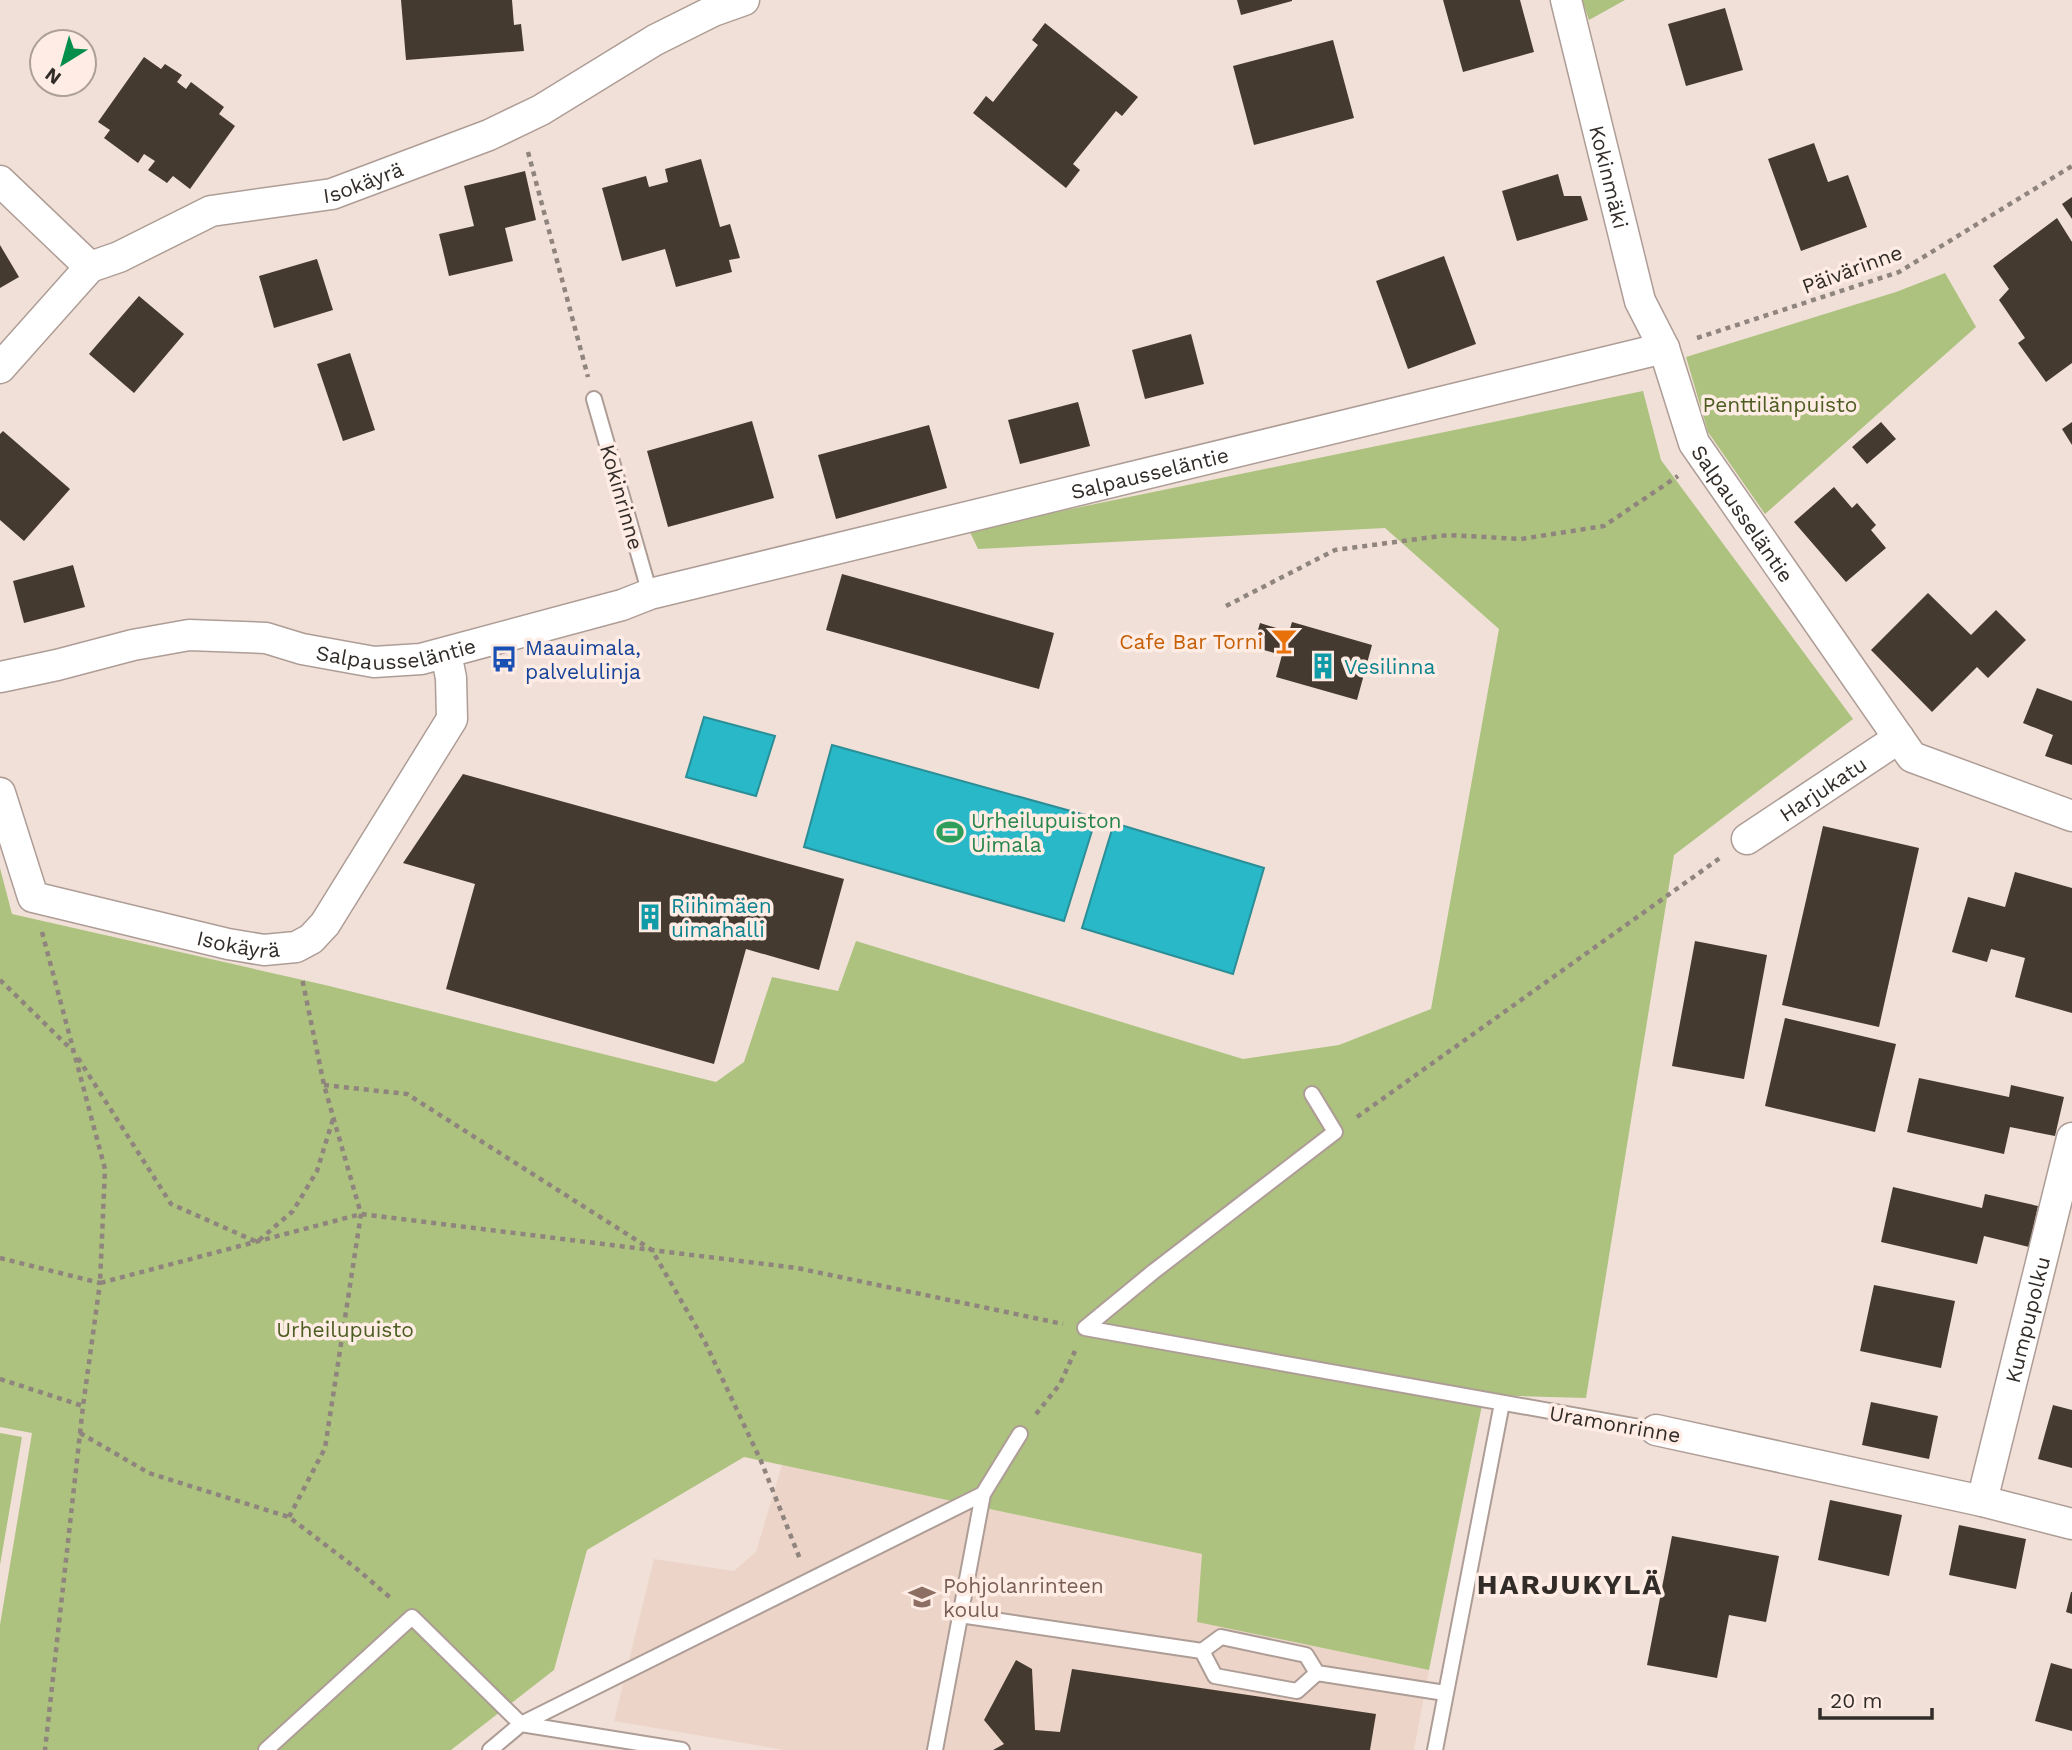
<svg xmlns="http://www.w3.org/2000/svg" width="2072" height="1750" font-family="'Work Sans',sans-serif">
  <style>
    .built { fill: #ecd4c8 }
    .green { fill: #acc27e }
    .water { fill: #28b8c7; stroke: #2b8e97; stroke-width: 2 }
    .building { fill: #453a30 }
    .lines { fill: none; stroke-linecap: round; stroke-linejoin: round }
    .lane-casing { stroke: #ae9d96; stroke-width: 18 }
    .street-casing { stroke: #ae9d96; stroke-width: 33 }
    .path { stroke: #8f847e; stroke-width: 4.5; stroke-dasharray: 5 5; stroke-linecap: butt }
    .lane { stroke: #fff; stroke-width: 14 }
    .street { stroke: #fff; stroke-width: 30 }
    .labels { text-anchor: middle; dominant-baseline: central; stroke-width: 7; stroke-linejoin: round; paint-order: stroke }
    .street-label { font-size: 21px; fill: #322c28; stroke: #ffede5 }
    .park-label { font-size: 21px; fill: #4c5d21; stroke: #ffede5 }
    .food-label { font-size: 21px; fill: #c56008; stroke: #ffede5; text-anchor: end }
    .transit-label { font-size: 21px; fill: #164399; stroke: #ffede5; text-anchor: start }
    .culture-label { font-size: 21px; fill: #0d838f; stroke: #ffede5; text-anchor: start }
    .leisure-label { font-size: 21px; fill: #27864d; stroke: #ffede5; text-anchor: start }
    .education-label { font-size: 21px; fill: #785e54; stroke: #ffede5; text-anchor: start }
    .district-label { font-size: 28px; font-weight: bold; letter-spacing: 2px; fill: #322c28; stroke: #ffede5 }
  </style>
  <rect width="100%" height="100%" fill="#f1e0d8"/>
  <!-- built -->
  <path class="built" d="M782,1465L1203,1554L1197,1622L1429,1670L1414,1750H784L614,1721L654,1559L734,1571L756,1552Z"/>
  <!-- green -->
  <path class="green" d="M1582,0H1625L1589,20Z
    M1945,273L1976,327L1765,514L1708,432L1686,357L1896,292Z
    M1643,391L1661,460L1853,719L1674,855L1586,1398L1484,1395L1429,1670L1197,1622L1202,1554L744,1457L587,1550L554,1670L451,1750H0V1625L32,1433L0,1427V868L12,914L325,985L716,1082L744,1062L772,977L838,991L856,941L1243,1059L1339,1045L1431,1009L1499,629L1385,528L978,549L969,530Z
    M0,1433L22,1437L0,1565Z"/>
  <!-- water -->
  <path class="water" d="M704,717L775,736L756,796L686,777Z
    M832,745L1096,818L1064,921L804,847Z
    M1114,823L1264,868L1233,974L1082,928Z"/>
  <!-- building -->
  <path class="building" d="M401,0H512L514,25L521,24L524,51L406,60Z
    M1237,0H1292V1L1241,15Z
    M1443,0H1520L1534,52L1463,72Z
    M1725,8L1743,70L1686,86L1668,24Z
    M1045,23L1138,97L1122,116L1116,111L1073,164L1080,170L1066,188L973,113L986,96L993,102L1038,45L1032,40Z
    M1333,40L1354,118L1254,145L1233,66Z
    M144,57L161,69L165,64L182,75L177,82L186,89L191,82L224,107L219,114L235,126L190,189L173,176L167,183L148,170L155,161L144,154L138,163L104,138L110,130L98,122Z
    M1814,143L1828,182L1848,175L1867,227L1801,251L1768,159Z
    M701,159L720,227L730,224L740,258L729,260L732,272L676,287L665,249L622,261L602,188L646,176L649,187L668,182L665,169Z
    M525,171L536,220L505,228L513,261L449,276L439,234L474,226L464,186Z
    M1558,174L1564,196H1581L1588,220L1517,241L1502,191Z
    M2072,197V219L2062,204Z
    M2057,218L2072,242V363L2046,382L2018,343L2025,338L1999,300L2009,289L1993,266Z
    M0,245L19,277L0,288Z
    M1444,256L1476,344L1408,369L1376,281Z
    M317,259L333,310L274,328L259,276Z
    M139,296L184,334L134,393L89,354Z
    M1191,334L1204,384L1145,399L1132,350Z
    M350,353L375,430L343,441L317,364Z
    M1078,402L1090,446L1020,464L1008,420Z
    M752,421L774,498L668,527L647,451Z
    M1881,422L1896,439L1867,464L1852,447Z
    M2072,422V445L2062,429Z
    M929,425L947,488L836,519L818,455Z
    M3,431L70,489L24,541L0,520V434Z
    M1834,487L1852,508L1857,503L1876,525L1871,530L1886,548L1846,582L1794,522Z
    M73,565L85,607L24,623L13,581Z
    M842,574L1054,633L1039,689L826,630Z
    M1928,593L1971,635L1996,610L2026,640L1988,678L1977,667L1932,712L1871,650Z
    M1292,622L1372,645L1357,700L1276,677L1282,655L1253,647L1260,623L1289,632Z
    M2037,688L2072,701V765L2045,756L2053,735L2023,723Z
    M463,774L844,879L819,970L746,949L714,1064L446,989L475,884L403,863Z
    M1823,826L1919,848L1879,1027L1782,1005Z
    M2015,872L2072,888V1013L2015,997L2025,958L1991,949L1987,962L1952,952L1968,897L2005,907Z
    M1695,941L1767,955L1744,1079L1672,1066Z
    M1785,1018L1896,1044L1875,1132L1765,1106Z
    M1919,1078L2009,1097L2011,1085L2064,1097L2055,1136L2010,1127L2004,1154L1907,1132Z
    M1893,1187L1982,1208L1985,1194L2038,1206L2029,1247L1984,1236L1977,1264L1881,1242Z
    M1874,1285L1955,1301L1941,1368L1860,1351Z
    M1871,1402L1938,1416L1929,1459L1862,1445Z
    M2053,1405L2072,1410V1468L2038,1459Z
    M1830,1500L1902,1515L1889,1576L1818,1560Z
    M1959,1525L2026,1539L2016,1589L1949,1575Z
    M1672,1536L1779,1556L1766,1622L1729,1615L1717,1678L1647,1665Z
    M2071,1592H2072V1614L2066,1612Z
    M1016,1660L1032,1669L1035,1730L1060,1732L1072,1669L1376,1714L1370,1750H993L1004,1744L984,1720Z
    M2051,1663L2072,1669V1731L2035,1721Z"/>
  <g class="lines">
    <!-- lane casing -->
    <g class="lane-casing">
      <path id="lane" d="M594,399L650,594
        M1312,1094L1335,1132L1153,1272L1085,1328L1656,1430
        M960,1615L1202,1651L1221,1637L1306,1655L1317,1673L1445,1693
        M1202,1651L1215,1676L1297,1691L1317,1673
        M266,1750L412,1617L521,1724L983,1494
        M490,1750L521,1724L682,1750
        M935,1750L983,1494L1020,1434
        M1435,1750L1502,1403"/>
    </g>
    <!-- street casing -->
    <g class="street-casing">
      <g id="street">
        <path id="s1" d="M1566,0L1640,301L1664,348L1694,443L1912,757L2072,816"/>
        <path d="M0,181L90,267"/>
        <path id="s2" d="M0,368L90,267L119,257L211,211L332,194L489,135L541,110L655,40L713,11L744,0"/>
        <path id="s3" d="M0,677L57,665L133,645L189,635L266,638L302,649L374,662L421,659L622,605L650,594L1664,348"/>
        <path id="s4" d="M0,793L33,897L228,944L264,950L296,947L311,939L325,924L452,719L451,678L446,653"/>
        <path id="s5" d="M1747,839L1899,738"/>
        <path d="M1656,1430L1982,1501L2072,1524"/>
        <path id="s6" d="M1982,1501L2072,1138"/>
      </g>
    </g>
    <!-- path -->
    <path class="path" d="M528,152L588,377
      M1697,338L1899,272L2072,166
      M1226,606L1335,550L1448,535L1521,539L1604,526L1678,476
      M42,932L105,1169L100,1283L361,1214L797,1268L1063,1324
      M0,980L73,1051
      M78,1058L171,1204L257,1242L293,1211L317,1171L333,1119
      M324,1085L407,1094L652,1250L705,1342L761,1461L800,1559
      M1357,1117L1720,858
      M0,1258L100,1283L83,1406L45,1750
      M0,1379L83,1406
      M1036,1414L1060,1384L1075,1351
      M80,1433L149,1473L289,1517L357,1569L393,1600
      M289,1517L325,1448L361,1214L324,1085L302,978"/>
    <!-- lane -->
    <use href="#lane" class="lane"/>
    <!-- street -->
    <use href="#street" class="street"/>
  </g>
  <!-- icons -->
  <defs>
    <g id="bar-bare" transform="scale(2.1)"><path d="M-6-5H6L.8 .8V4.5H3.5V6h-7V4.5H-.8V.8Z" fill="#e8710a" stroke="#ffede5" stroke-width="2.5" paint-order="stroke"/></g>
    <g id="bus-bare" transform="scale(2.1)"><path d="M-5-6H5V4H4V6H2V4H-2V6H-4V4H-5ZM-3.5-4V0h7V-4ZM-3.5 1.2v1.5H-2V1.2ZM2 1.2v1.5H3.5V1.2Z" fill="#1a4fb4" stroke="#ffede5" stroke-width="2.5" paint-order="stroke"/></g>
    <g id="building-bare" transform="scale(2.1)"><path d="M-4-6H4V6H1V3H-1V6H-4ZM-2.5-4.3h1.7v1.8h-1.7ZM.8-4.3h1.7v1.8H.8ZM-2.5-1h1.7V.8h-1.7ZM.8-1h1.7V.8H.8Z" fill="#0f9aa8" stroke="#ffede5" stroke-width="2.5" paint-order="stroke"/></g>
    <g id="stadium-bare" transform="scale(2.1)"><path d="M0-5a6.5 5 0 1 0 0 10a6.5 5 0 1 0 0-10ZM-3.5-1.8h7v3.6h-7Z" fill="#2e9e5b" stroke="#ffede5" stroke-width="2.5" paint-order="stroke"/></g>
    <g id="school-bare" transform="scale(2.1)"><path d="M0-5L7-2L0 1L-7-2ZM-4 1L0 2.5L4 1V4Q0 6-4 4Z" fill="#8d6e63" stroke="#ffede5" stroke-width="2.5" paint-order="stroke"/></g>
  </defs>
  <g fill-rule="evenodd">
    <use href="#bar-bare" x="1284" y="641"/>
    <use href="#bus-bare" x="504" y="659"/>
    <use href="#building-bare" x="1323" y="666"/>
    <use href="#stadium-bare" x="950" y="832"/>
    <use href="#building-bare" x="650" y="917"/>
    <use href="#school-bare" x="922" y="1597"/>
  </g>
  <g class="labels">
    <!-- street labels -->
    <g class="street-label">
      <text stroke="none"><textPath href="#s1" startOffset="182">Kokinmäki</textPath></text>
      <text stroke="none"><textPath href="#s2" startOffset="424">Isokäyrä</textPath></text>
      <text transform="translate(1852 269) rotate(-20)">Päivärinne</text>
      <text stroke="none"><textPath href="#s3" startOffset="1181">Salpausseläntie</textPath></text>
      <text transform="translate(622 497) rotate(74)">Kokinrinne</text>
      <text stroke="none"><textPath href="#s1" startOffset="548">Salpausseläntie</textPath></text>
      <text stroke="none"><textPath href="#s3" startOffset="404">Salpausseläntie</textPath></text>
      <text stroke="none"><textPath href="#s5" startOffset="91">Harjukatu</textPath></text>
      <text stroke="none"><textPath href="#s4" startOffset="320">Isokäyrä</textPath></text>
      <text stroke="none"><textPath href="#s6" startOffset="187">Kumpupolku</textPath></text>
      <text transform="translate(1615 1424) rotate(10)">Uramonrinne</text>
    </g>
    <!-- park labels -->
    <g class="park-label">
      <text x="1780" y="404">Penttilänpuisto</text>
      <text x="345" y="1329">Urheilupuisto</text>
    </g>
    <!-- food labels -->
    <g class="food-label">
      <text x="1263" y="641">Cafe Bar Torni</text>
    </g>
    <!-- transit labels -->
    <g class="transit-label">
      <text x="525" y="647">Maauimala,<tspan x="525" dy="24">palvelulinja</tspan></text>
    </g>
    <!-- culture labels -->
    <g class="culture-label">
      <text x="1344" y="666">Vesilinna</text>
      <text x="671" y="905">Riihimäen<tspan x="671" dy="24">uimahalli</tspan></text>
    </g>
    <!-- leisure labels -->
    <g class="leisure-label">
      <text x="971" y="820">Urheilupuiston<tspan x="971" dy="24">Uimala</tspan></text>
    </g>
    <!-- education labels -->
    <g class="education-label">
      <text x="943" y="1585">Pohjolanrinteen<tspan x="943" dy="24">koulu</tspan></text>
    </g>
    <!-- district labels -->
    <g class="district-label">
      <text x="1570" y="1584">HARJUKYLÄ</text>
    </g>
  </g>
  <!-- north arrow -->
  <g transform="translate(63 63) rotate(217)"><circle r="33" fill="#ffede5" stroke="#ada099" stroke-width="2"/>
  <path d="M0-5L12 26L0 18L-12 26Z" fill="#048e4b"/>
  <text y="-10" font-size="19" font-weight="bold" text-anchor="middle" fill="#322c28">N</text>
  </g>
  <!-- scale -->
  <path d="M1820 1708v10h112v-10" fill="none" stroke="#322c28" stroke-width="3.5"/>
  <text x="1830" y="1708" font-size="21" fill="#322c28" stroke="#ffede5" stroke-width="5" paint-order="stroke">20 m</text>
</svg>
